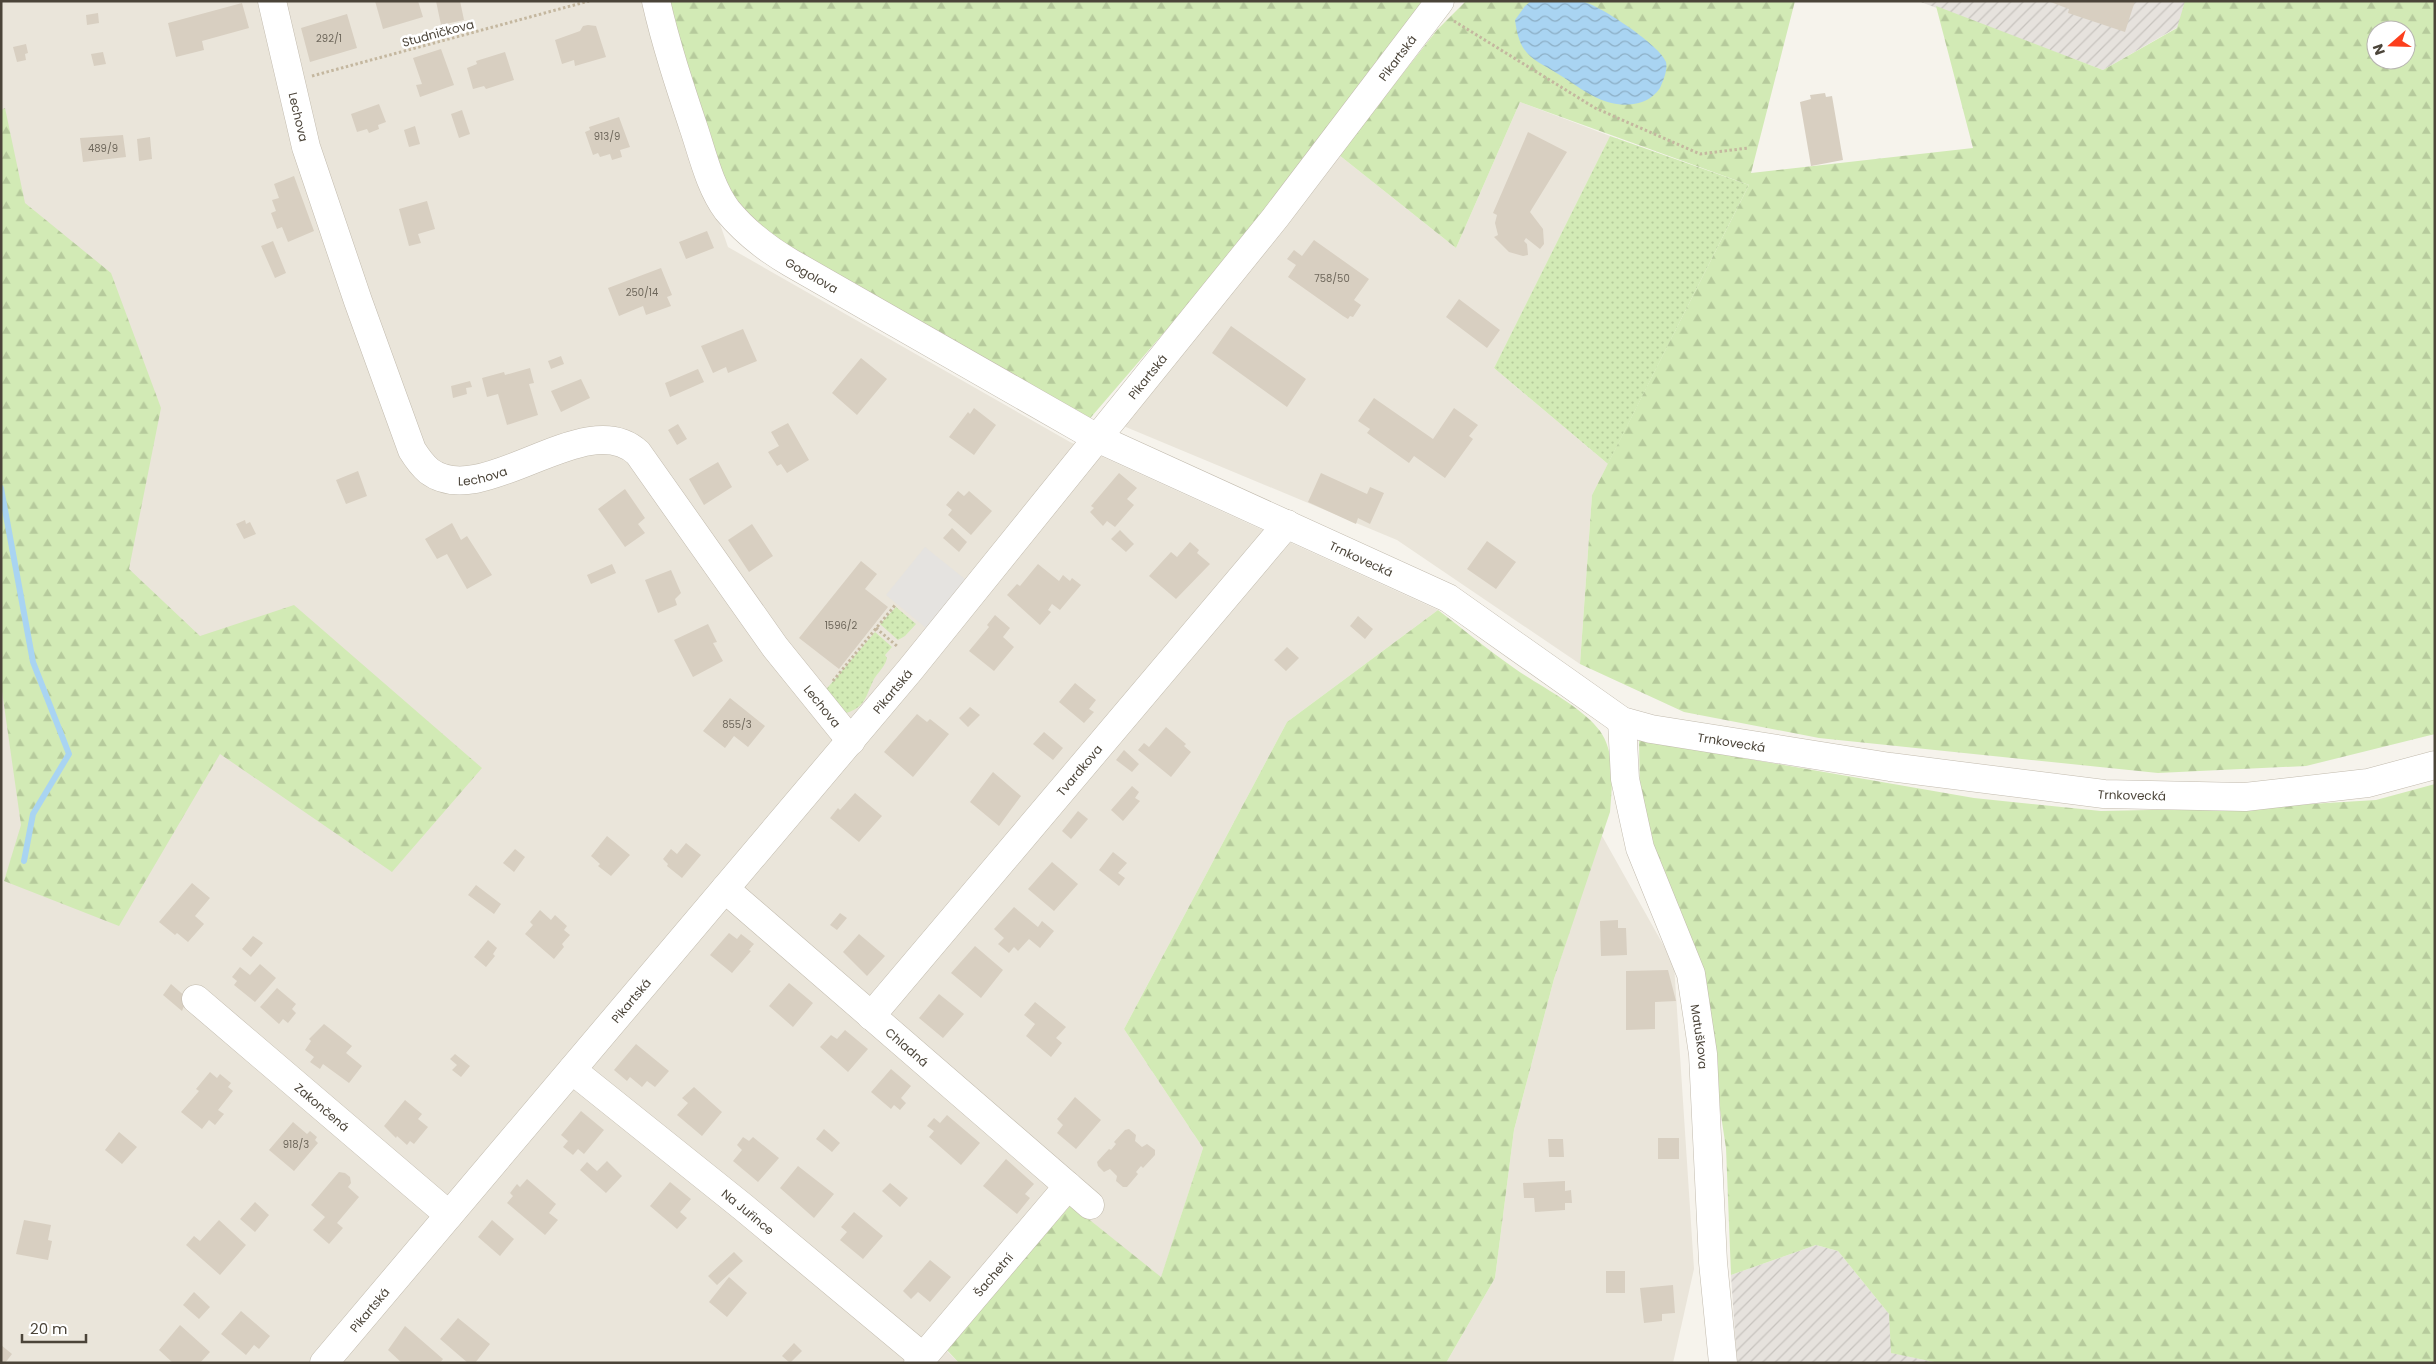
<svg xmlns="http://www.w3.org/2000/svg" width="2436" height="1364" font-family="Poppins,sans-serif">
  <style>
    .residential { fill: #eae5da }
    .industrial { fill: url(#industrial-furrows) }
    .grass { fill: url(#grass-dots) }
    .forest { fill: url(#forest-firs); fill-rule: evenodd }
    .parking { fill: #e5e3e0 }
    .water { fill: url(#water-waves) }
    .lines { fill: none; stroke-linecap: round; stroke-linejoin: round }
    .stream { stroke: #a9d4f2; stroke-width: 6 }
    .building { fill: #d8cfc1 }
    .minor-casing { stroke: #c2bbae; stroke-width: 29 }
    .path { stroke: #c4b79f; stroke-width: 3; stroke-dasharray: 2.5 2.5; stroke-linecap: butt }
    .minor { stroke: #fff; stroke-width: 28 }
    .labels { text-anchor: middle; dominant-baseline: central; stroke-width: 5; stroke-linejoin: round; paint-order: stroke }
    .number-label { font-size: 10px; fill: #6e675b }
    .street-label { font-size: 12px; fill: #4b4439; stroke: #fff }
  </style>
  <defs>
    <pattern id="industrial-furrows" width="10" height="10" patternUnits="userSpaceOnUse" patternTransform="scale(1.25)"><rect width="10" height="10" fill="#e6e2dd"/><path d="M-1 1l2-2M0 10L10 0M9 11l2-2" fill="none" stroke="#c7c3be"/></pattern>
    <pattern id="grass-dots" width="8" height="8" patternUnits="userSpaceOnUse" patternTransform="scale(1.25)"><rect width="8" height="8" fill="#d2eab5"/><path d="M2 2h.1M6 6h.1" fill="none" stroke="#b6ca9c" stroke-width="1.8" stroke-linecap="round"/></pattern>
    <pattern id="forest-firs" width="22" height="20" patternUnits="userSpaceOnUse" patternTransform="scale(1.25)"><rect width="22" height="20" fill="#d2eab5"/><path d="M5 1l3.5 6h-7zM16 11l3.5 6h-7z" fill="#b6ca9c"/></pattern>
    <pattern id="water-waves" width="16" height="10" patternUnits="userSpaceOnUse" patternTransform="scale(1.25)"><rect width="16" height="10" fill="#a9d4f2"/><path d="M0 5q4-4 8 0t8 0" fill="none" stroke="#8caec5"/></pattern>
  </defs>
  <rect width="100%" height="100%" fill="#f6f3ec"/>
  <!-- residential -->
  <path class="residential" d="M1,1H642L728,247L1070,442L1438,610L1287,722L1124,1029L1203,1148L1161,1278L945,1349L959,1363H1Z
    M1520,102L1610,136L1494,368L1608,464L1592,495L1580,664L1397,540L1121,425L1339,155L1456,248Z
    M1601,834L1674,964L1694,1269L1673,1363H1446L1495,1278L1514,1130L1554,979Z"/>
  <!-- industrial -->
  <path class="industrial" d="M1918,1H2223L2103,70Z
    M1816,1245L1838,1251L1889,1314L1892,1353L1939,1363H1737L1731,1275Z"/>
  <!-- grass -->
  <path class="grass" d="M1610,136L1749,185L1608,464L1494,368Z
    M896,607L916,624L905,636L898,640L880,624Z
    M875,632L892,647L885,655L887,658C885,667 878,672 874,679C865,697 866,708 843,714L823,693Z"/>
  <!-- forest -->
  <path class="forest" d="M666,1H1425L1291,185L1086,423L780,247L745,219L719,177Z
    M1466,1H1795L1751,173L1973,148L1936,6L2103,70L2177,28L2185,1H2435V734L2306,766L2158,773L1819,738L1684,712L1580,664L1592,495L1749,185L1520,102L1456,248L1339,155L1437,30ZM2376,30H2406V60H2376Z
    M5,108L25,203L111,273L161,408L129,569L200,636L294,605L482,768L392,872L220,754L119,926L4,881L21,825L1,684V110Z
    M1438,610C1463,629 1488,650 1514,668C1538,685 1583,707 1600,731C1616,754 1612,786 1610,812L1554,979L1514,1130L1495,1278L1446,1363H959L945,1348L1071,1205L1161,1277L1203,1148L1124,1029L1287,722Z
    M1639,740L1974,798L2101,811L2243,808L2376,800L2435,784V1363H1939L1891,1353L1889,1314L1838,1251L1816,1245L1731,1275L1726,1148L1699,973L1666,892L1640,794Z"/>
  <!-- parking -->
  <path class="parking" d="M925,547L976,588L937,637L886,595Z"/>
  <!-- water -->
  <path class="water" d="M1531,1C1546,1 1571,0 1584,2C1601,6 1661,46 1666,62C1668,70 1663,81 1660,88C1656,94 1649,100 1642,102C1612,112 1587,93 1563,77C1533,58 1520,58 1515,20L1525,6Z"/>
  <g class="lines">
    <!-- stream -->
    <path class="stream" d="M1,488L33,662L69,754L33,814L24,861"/>
  </g>
  <!-- building -->
  <path class="building" d="M375,1H418L423,17L383,29Z
    M436,1H460L464,20L441,25Z
    M2048,1H2135L2125,32L2068,13L2069,9Z
    M242,3L249,28L202,41L204,50L176,57L168,23Z
    M98,13L99,23L87,25L86,15Z
    M347,14L357,48L310,62L301,28Z
    M588,25L596,26L606,57L575,66L574,60L562,64L555,40L580,31L583,26Z
    M26,44L28,53L25,54L26,60L17,62L13,47Z
    M441,49L454,85L420,97L416,85L422,84L413,58Z
    M103,52L106,64L94,66L91,54Z
    M505,52L514,80L486,89L484,86L473,89L467,68L477,64L476,61Z
    M1825,93L1826,97L1832,96L1843,160L1811,166L1800,102L1811,99L1810,95Z
    M379,104L386,122L378,125L379,129L369,133L367,129L357,132L351,114Z
    M462,110L470,134L459,138L451,114Z
    M619,117L630,147L620,150L622,157L612,160L610,154L600,157L598,153L593,155L585,132L590,130L589,127Z
    M415,126L420,144L409,147L404,130Z
    M1528,132L1567,152L1530,212L1543,229L1544,244L1540,249L1526,238L1524,241L1527,244L1528,255L1523,256L1509,252L1494,237L1498,235L1495,223L1497,215L1493,213Z
    M123,135L126,157L83,162L80,138Z
    M150,137L152,159L139,161L137,139Z
    M294,176L314,231L288,242L282,227L277,229L271,213L276,211L272,200L279,198L274,184Z
    M427,201L435,229L418,234L421,243L409,246L399,209Z
    M707,231L714,248L686,259L679,242Z
    M1314,240L1369,279L1354,300L1361,305L1353,317L1350,316L1348,319L1343,316L1288,277L1296,265L1287,259L1294,250L1302,256Z
    M273,241L286,273L275,278L261,246Z
    M661,268L672,295L667,297L671,306L646,315L643,306L619,316L608,288Z
    M1459,299L1500,330L1487,348L1446,317Z
    M1231,326L1306,379L1287,407L1212,353Z
    M743,329L757,361L728,373L726,367L713,373L701,346Z
    M561,356L564,364L551,369L548,361Z
    M861,358L887,379L857,415L832,393Z
    M530,368L534,383L529,384L538,415L507,425L498,394L487,397L482,378L504,372L505,375Z
    M698,369L704,382L670,397L665,383Z
    M581,379L590,398L561,412L551,391Z
    M470,381L472,387L466,388L467,394L453,398L451,386Z
    M1374,398L1433,439L1454,408L1478,425L1469,436L1473,439L1445,478L1414,456L1409,463L1367,433L1370,429L1358,421Z
    M974,408L996,425L974,455L949,437L968,412L970,414Z
    M788,423L809,460L787,473L781,464L777,466L768,452L779,446L771,432Z
    M678,424L687,439L677,445L668,430Z
    M718,462L732,487L704,505L689,479Z
    M358,471L367,496L346,504L336,480Z
    M1119,473L1137,488L1127,499L1134,505L1115,527L1107,521L1103,526L1090,512L1094,508L1091,506Z
    M1321,473L1367,494L1370,487L1384,493L1370,524L1358,518L1356,524L1308,502Z
    M625,489L645,518L638,524L645,533L625,547L598,509Z
    M958,491L964,496L969,491L992,511L971,535L948,515L952,510L946,505Z
    M245,520L246,524L250,522L256,534L244,539L236,524Z
    M452,523L461,540L467,536L492,575L467,589L447,554L437,559L425,539Z
    M752,524L773,556L749,572L728,540Z
    M952,528L967,542L959,552L943,538Z
    M1120,530L1134,544L1126,552L1111,539Z
    M1487,541L1516,562L1496,589L1467,569Z
    M1190,542L1199,550L1197,553L1210,564L1176,599L1149,576L1171,552L1177,557Z
    M861,561L877,574L865,589L888,607L839,669L799,638Z
    M612,564L616,573L591,584L587,575Z
    M1038,564L1059,581L1063,575L1070,581L1072,578L1081,585L1060,610L1052,604L1048,610L1051,612L1040,625L1007,595L1017,584L1020,586Z
    M671,570L681,593L675,599L677,605L658,613L645,580Z
    M995,615L1010,628L1003,637L1014,647L994,671L969,651L989,627L987,625Z
    M1358,616L1373,629L1365,639L1350,626Z
    M708,624L717,642L713,643L723,661L693,677L674,640Z
    M1287,647L1299,658L1286,671L1274,660Z
    M1075,683L1096,700L1089,709L1094,712L1084,723L1059,702Z
    M730,698L765,726L748,747L734,736L725,748L703,731Z
    M970,707L980,715L968,727L959,718Z
    M917,714L927,722L930,719L949,734L913,777L884,752Z
    M1166,727L1186,744L1184,746L1191,752L1171,777L1138,750L1144,743L1149,747Z
    M1044,732L1063,748L1053,760L1033,744Z
    M1124,750L1139,764L1132,772L1116,760Z
    M993,772L1021,796L999,826L970,802Z
    M1132,786L1139,792L1135,798L1140,801L1123,821L1111,810Z
    M855,793L882,816L859,842L830,818L838,808L840,810Z
    M1078,811L1088,819L1071,839L1062,831Z
    M607,836L630,855L611,876L598,866L600,864L591,856Z
    M686,843L701,855L682,878L667,866L668,864L663,859L671,849L677,854Z
    M515,849L525,857L514,872L503,863Z
    M1113,852L1127,863L1118,873L1125,878L1119,886L1099,870Z
    M1052,862L1078,884L1054,911L1028,889Z
    M192,883L210,898L195,916L204,924L188,942L177,933L175,935L159,922Z
    M476,885L501,904L494,914L468,895Z
    M1014,907L1038,927L1042,921L1054,931L1040,948L1029,939L1018,951L1014,947L1009,953L998,944L1004,938L994,929Z
    M540,910L551,920L555,915L567,926L564,930L570,935L562,944L564,947L554,959L525,934L533,925L530,922Z
    M840,913L847,918L837,930L830,925Z
    M1618,920V928H1626L1627,955L1601,956L1600,921Z
    M729,933L737,939L741,934L754,944L749,950L751,951L732,973L710,955Z
    M859,934L885,956L867,976L843,952Z
    M253,936L263,943L251,957L242,949Z
    M488,940L497,948L493,954L495,956L486,967L474,957Z
    M975,946L1003,970L981,998L951,973Z
    M260,964L276,978L255,1002L234,985L237,981L232,977L240,967L250,975Z
    M1668,970L1676,1001L1655,1002V1029L1626,1030V971Z
    M789,983L813,1003L793,1027L769,1006Z
    M171,984L187,998L182,1011L163,995Z
    M277,988L296,1004L292,1009L296,1013L288,1023L283,1019L279,1024L260,1007Z
    M939,994L964,1014L943,1038L919,1018Z
    M1035,1002L1066,1027L1056,1038L1062,1043L1051,1057L1026,1036L1035,1024L1024,1015Z
    M324,1024L352,1046L346,1053L362,1066L349,1083L323,1064L320,1069L310,1062L314,1057L305,1050L311,1041L309,1039Z
    M845,1030L868,1049L848,1072L820,1047L831,1035L837,1039Z
    M636,1044L669,1071L655,1087L647,1081L642,1087L630,1077L627,1081L614,1070Z
    M455,1054L470,1066L461,1077L452,1070L457,1065L450,1059Z
    M891,1069L911,1086L901,1098L906,1103L900,1110L894,1105L891,1109L871,1092Z
    M210,1072L217,1078L220,1074L231,1083L228,1087L233,1091L218,1110L224,1114L215,1125L209,1120L202,1129L181,1112L199,1091L196,1089Z
    M694,1087L722,1112L702,1136L677,1115L688,1103L682,1098Z
    M1075,1097L1101,1120L1076,1149L1057,1133L1063,1125L1057,1119Z
    M405,1100L422,1114L418,1119L428,1127L414,1144L410,1141L407,1145L397,1136L396,1138L384,1126Z
    M581,1111L604,1130L584,1154L578,1149L573,1155L563,1147L568,1141L561,1135Z
    M947,1115L980,1143L961,1165L929,1137L934,1131L927,1126L934,1118L940,1123Z
    M293,1122L307,1134L310,1131L317,1137L315,1140L318,1143L294,1171L269,1150Z
    M824,1129L840,1143L832,1152L816,1139Z
    M1129,1129L1136,1135L1135,1141L1142,1147L1147,1144L1155,1150V1155L1143,1168L1141,1166L1136,1172L1138,1174L1127,1187H1123L1116,1181L1117,1176L1110,1169L1104,1172L1098,1166L1097,1162L1109,1149L1111,1150L1116,1144L1114,1142L1125,1130Z
    M119,1132L137,1147L122,1164L105,1150Z
    M743,1137L749,1141L753,1137L779,1158L758,1182L733,1161L742,1150L737,1145Z
    M1658,1138H1679V1159H1658Z
    M1548,1139H1563L1564,1157H1549Z
    M1006,1159L1034,1184L1025,1194L1030,1198L1017,1214L983,1186Z
    M607,1161L622,1176L606,1193L580,1170L587,1162L597,1171Z
    M798,1166L834,1194L814,1218L780,1188Z
    M339,1172L345,1173L350,1177L351,1183L348,1187L359,1197L337,1223L343,1228L329,1244L313,1230L325,1217L311,1205Z
    M527,1179L556,1204L549,1213L558,1220L545,1235L507,1203L513,1196L510,1193L517,1184L520,1187Z
    M1565,1181V1191L1571,1190L1572,1203H1565V1210L1535,1212L1534,1198H1524L1523,1183Z
    M670,1182L691,1199L680,1212L687,1218L677,1229L650,1206Z
    M890,1183L908,1198L900,1207L882,1191Z
    M255,1202L269,1215L255,1232L240,1219Z
    M854,1212L883,1236L863,1259L840,1240L847,1232L841,1227Z
    M24,1220L51,1225L48,1240L52,1241L48,1260L16,1254Z
    M219,1220L246,1245L220,1275L186,1245L194,1236L200,1241Z
    M492,1220L514,1239L500,1256L478,1237Z
    M734,1252L743,1261L717,1285L708,1276Z
    M930,1260L951,1277L930,1302L918,1292L911,1299L903,1291Z
    M1606,1271H1625V1293H1606Z
    M729,1277L747,1293L727,1317L709,1302Z
    M1673,1285L1675,1313L1662,1314V1321L1644,1323L1640,1288Z
    M194,1292L210,1307L199,1319L183,1305Z
    M241,1311L270,1336L259,1349L254,1345L246,1355L221,1334Z
    M458,1318L490,1344L475,1363H468L440,1339Z
    M180,1325L210,1352L200,1363H173L159,1350Z
    M405,1326L443,1359L440,1363H402L388,1350Z
    M794,1343L802,1351L790,1363L782,1356Z
    M1,1345L12,1354L5,1363H1Z"/>
  <g class="lines">
    <!-- minor casing -->
    <g class="minor-casing">
      <g id="minor">
        <path id="s1" d="M272,1L306,147L358,301L412,450C417,458 422,465 429,471C483,512 586,404 638,453L775,647L851,741"/>
        <path id="s2" d="M656,1C666,45 680,87 694,129C703,156 710,187 727,210C745,232 767,249 791,263L1097,438L1448,598L1622,721L1651,729L1890,767L2104,794L2245,797L2368,783L2435,765"/>
        <path id="s3" d="M1622,721L1625,779L1640,848L1691,974L1703,1054L1713,1262L1723,1363"/>
        <path id="s4" d="M725,889L1090,1205"/>
        <path id="s5" d="M196,999L449,1215"/>
        <path id="s6" d="M871,1016L1287,524"/>
        <path id="s7" d="M572,1070L743,1207L923,1357"/>
        <path id="s8" d="M324,1363L910,670L1275,218L1440,1"/>
        <path id="s9" d="M918,1363L1068,1186"/>
      </g>
    </g>
    <!-- path -->
    <path class="path" d="M1454,21L1595,108L1700,154L1748,148
      M312,76L589,1
      M876,628L898,647
      M833,681L896,604"/>
    <!-- minor -->
    <use href="#minor" class="minor"/>
  </g>
  <g class="labels">
    <!-- number labels -->
    <g class="number-label">
      <text x="329" y="38">292/1</text>
      <text x="607" y="136">913/9</text>
      <text x="103" y="148">489/9</text>
      <text x="1332" y="278">758/50</text>
      <text x="642" y="292">250/14</text>
      <text x="841" y="625">1596/2</text>
      <text x="737" y="724">855/3</text>
      <text x="296" y="1144">918/3</text>
    </g>
    <!-- street labels -->
    <g class="street-label">
      <text transform="translate(438 33) rotate(-15)">Studničkova</text>
      <text stroke="none"><textPath href="#s8" startOffset="1690">Pikartská</textPath></text>
      <text stroke="none"><textPath href="#s1" startOffset="119">Lechova</textPath></text>
      <text stroke="none"><textPath href="#s2" startOffset="329">Gogolova</textPath></text>
      <text stroke="none"><textPath href="#s8" startOffset="1285">Pikartská</textPath></text>
      <text stroke="none"><textPath href="#s1" startOffset="554">Lechova</textPath></text>
      <text stroke="none"><textPath href="#s2" startOffset="948">Trnkovecká</textPath></text>
      <text stroke="none"><textPath href="#s8" startOffset="880">Pikartská</textPath></text>
      <text stroke="none"><textPath href="#s1" startOffset="1032">Lechova</textPath></text>
      <text stroke="none"><textPath href="#s2" startOffset="1368">Trnkovecká</textPath></text>
      <text stroke="none"><textPath href="#s6" startOffset="322">Tvardkova</textPath></text>
      <text stroke="none"><textPath href="#s2" startOffset="1772">Trnkovecká</textPath></text>
      <text stroke="none"><textPath href="#s8" startOffset="475">Pikartská</textPath></text>
      <text stroke="none"><textPath href="#s3" startOffset="328">Matuškova</textPath></text>
      <text stroke="none"><textPath href="#s4" startOffset="241">Chladná</textPath></text>
      <text stroke="none"><textPath href="#s5" startOffset="166">Zakončená</textPath></text>
      <text stroke="none"><textPath href="#s7" startOffset="226">Na Juřince</textPath></text>
      <text stroke="none"><textPath href="#s9" startOffset="116">Šachetní</textPath></text>
      <text stroke="none"><textPath href="#s8" startOffset="70">Pikartská</textPath></text>
    </g>
  </g>
  <!-- border -->
  <rect width="2436" height="1364" fill="none" stroke="#4b4439" stroke-width="5"/>
  <!-- north arrow -->
  <g transform="translate(2391 45) rotate(250)"><circle r="24" fill="#ffffff" stroke="#b7b4b0"/>
  <path d="M0-4L9 19L0 12L-9 19Z" fill="#fc3f1d"/>
  <text y="-8" font-size="14" font-weight="bold" text-anchor="middle" fill="#4b4439">N</text>
  </g>
  <!-- scale -->
  <path d="M22 1334v8h64v-8" fill="none" stroke="#4b4439" stroke-width="2.5"/>
  <text x="30" y="1334" font-size="15" fill="#4b4439" stroke="#ffffff" stroke-width="4" paint-order="stroke">20 m</text>
</svg>
